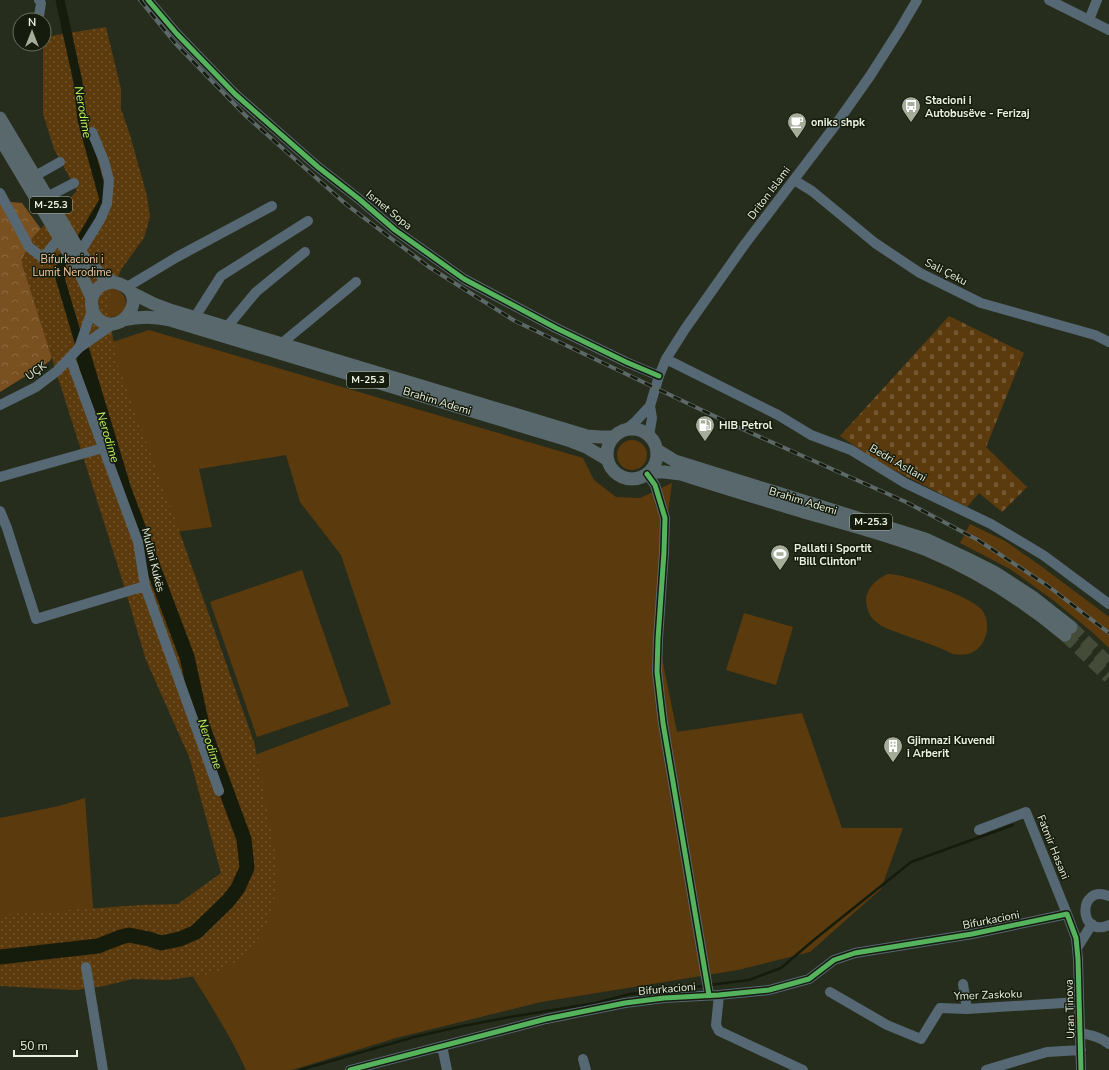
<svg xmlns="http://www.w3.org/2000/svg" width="1109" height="1070" font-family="'Nunito Sans',sans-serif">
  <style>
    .grass { fill: #5b3a0e }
    .forest { fill: url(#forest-crowns) }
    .cemetery { fill: url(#cemetery-stones) }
    .park { fill: url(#park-dots) }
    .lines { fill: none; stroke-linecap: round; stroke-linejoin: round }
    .stream { stroke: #161c0c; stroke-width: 2.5 }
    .canal { stroke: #161c0c; stroke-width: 9 }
    .river { stroke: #161c0c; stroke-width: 15 }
    .major-tunnel { stroke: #444b39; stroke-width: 13; stroke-dasharray: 13 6; stroke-linecap: butt }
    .minor { stroke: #566874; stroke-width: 10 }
    .major { stroke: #58686c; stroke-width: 13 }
    .rail-casing { stroke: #5d6868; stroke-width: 4 }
    .rail { stroke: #151b0d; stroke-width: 2.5; stroke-dasharray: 8; stroke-linecap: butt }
    .cycleway-casing { stroke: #151b0d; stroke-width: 8 }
    .cycleway { stroke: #56b35d; stroke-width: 5 }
    .labels { text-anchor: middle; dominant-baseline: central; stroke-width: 3; stroke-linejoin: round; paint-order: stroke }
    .shield { fill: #151b0d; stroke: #a9b29f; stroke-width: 1 }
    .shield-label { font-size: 10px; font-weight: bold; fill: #e9f2de }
    .poi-label { font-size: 11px; font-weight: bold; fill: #e9f2de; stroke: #151b0d; text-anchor: start }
    .street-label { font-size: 11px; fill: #e9f2de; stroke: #151b0d }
    .park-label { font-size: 11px; fill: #f5caa0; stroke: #151b0d }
    .water-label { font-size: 12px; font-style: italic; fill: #bef25d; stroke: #151b0d }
  </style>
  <defs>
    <pattern id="forest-crowns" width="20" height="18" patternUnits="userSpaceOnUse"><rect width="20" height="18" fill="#795120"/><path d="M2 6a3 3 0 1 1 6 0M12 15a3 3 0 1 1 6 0" fill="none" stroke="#8c6a40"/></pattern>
    <pattern id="cemetery-stones" width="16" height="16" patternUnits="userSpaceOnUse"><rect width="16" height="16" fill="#5b3a0e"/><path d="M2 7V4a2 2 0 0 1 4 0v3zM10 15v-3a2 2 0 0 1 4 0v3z" fill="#735731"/></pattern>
    <pattern id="park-dots" width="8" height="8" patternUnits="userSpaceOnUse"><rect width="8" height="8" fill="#5b3a0e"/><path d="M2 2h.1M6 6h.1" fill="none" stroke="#735731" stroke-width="1.8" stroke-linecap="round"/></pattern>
  </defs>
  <rect width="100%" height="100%" fill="#272d1c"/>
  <!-- grass -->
  <path class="grass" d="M111,288C132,291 130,317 109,317L98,299Z
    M149,330L583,458L594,480L616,497L640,498L672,483L658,592L661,653L677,732L802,713L842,828H903L881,889L810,952L738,970L541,1002L396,1038L292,1070H246C226,1026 198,986 173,945L232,921L236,762L391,704L341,555L300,502L286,455L199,469L212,527L153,535L94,348Z
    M617 455a15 15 0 1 1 30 0a15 15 0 1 1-30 0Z
    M970,524L1005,541L1041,566L1109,617V648L1092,632L1053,600L1010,569L960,543Z
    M302,570L349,706L257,737L210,602Z
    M888,574C905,574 970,596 981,609C992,621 988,646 971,653C966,655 959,655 953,654C937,646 921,641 904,635C894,631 882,628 874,620C868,615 866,605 866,598C868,586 878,578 888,574Z
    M744,613L793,627L776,685L726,670Z
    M85,798L95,933L0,942V818L59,806Z"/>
  <!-- forest -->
  <path class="forest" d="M0,201L22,203L49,240L60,338L50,361L0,392Z"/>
  <!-- cemetery -->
  <path class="cemetery" d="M949,316L1024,353L986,447L1027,487L1002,512L979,493L967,507L882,464L840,436Z"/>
  <!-- park -->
  <path class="park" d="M106,27L121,89V109L130,135L147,196L150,217L144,238L122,268L107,301L117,363L181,536L254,742L278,867L274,900L265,928L246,956L216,973L169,980L132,979L104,986L75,990L0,986V915L141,905L178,904L221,873L190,759L146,660L121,576L21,261L33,237L77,191L54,149L43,114V44H44V37Z"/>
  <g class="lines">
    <!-- stream -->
    <path class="stream" d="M709,985L749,980L781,968L815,939L911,862L1013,825
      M300,1070L414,1037L458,1027L510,1017L596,1003L630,994L704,986"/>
    <!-- canal -->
    <path class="canal" d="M60,0L78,82L82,120L104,200L80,241
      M62,258L60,278L79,342"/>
    <!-- river -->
    <path class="river" d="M0,957L98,946L121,937L129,935L149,939L161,943L180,939L196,932L228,901L238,888L247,868L244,839L202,725L187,657L124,490L82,351"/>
    <!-- major-tunnel -->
    <path class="major-tunnel" d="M1071,627L1109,664
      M1065,635L1109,677"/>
    <!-- minor -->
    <path class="minor" d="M148,0L177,34L235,94L318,167L359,199L395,230L464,279L556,328L626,362L659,376
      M1049,0L1109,30
      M35,20L39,16L41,3L39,0
      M1089,20L1097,0
      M35,176L60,162
      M794,180L812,191L875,243L920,273L981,303L1095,335L1109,342
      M0,193L29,247L43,258L59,238
      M47,197L74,183
      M80,252L100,220L107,204L109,180L104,161L92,132
      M127,287L177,257L272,206
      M195,317L221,276L308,221
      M227,327L256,292L305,252
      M282,343L356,282
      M79,348L92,310
      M70,358L138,542L145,586L219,791
      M666,359L778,415L811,435L851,450L905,483L991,524L1043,555L1109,604
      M0,405L36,387L57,371L79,348L115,323
      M624,431L636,421L650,406
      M649,436L652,418L650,406L659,376L666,359L685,329L745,244L834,127L870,76L900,29L917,0
      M647,474L655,485L665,518L664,552L658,639L657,672L663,723L709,995
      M0,477L103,448
      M0,511L7,528L36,619L145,586
      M979,830L1026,812L1067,914
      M1109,896C1077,883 1078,939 1109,925
      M1077,948L1092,924
      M86,967L103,1070
      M963,984L967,1009
      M830,992L887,1025L921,1039L940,1008L967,1009L1079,1002
      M719,995L716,1025L719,1031L803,1070
      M1080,1033C1090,1035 1101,1037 1109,1044
      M442,1046L447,1070
      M583,1059L586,1070
      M350,1070L546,1019L625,1003L664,998L719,995L769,990L809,979L834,960L855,953L972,934L1067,914L1076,938L1078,959L1081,1070
      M986,1070L1047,1052L1081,1050"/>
    <!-- major -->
    <path class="major" d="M0,118L80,252C89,266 99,274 113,282
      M0,138L80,272L92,298
      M113,282C128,285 138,294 131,310C128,316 124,321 117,323C89,331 79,285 113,282Z
      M132,293L154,304L173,311L587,436L600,437H614
      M123,320C140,316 153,316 170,320L568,440L586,447L608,460
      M607 454a25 25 0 1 1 50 0a25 25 0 1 1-50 0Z
      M657,450L675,461L925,539L972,561L994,572L1034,598L1071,627
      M649,472H664L681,474C724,488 768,501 811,514C850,525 889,535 927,550C977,571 1023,600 1065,635"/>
    <!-- rail casing -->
    <g class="rail-casing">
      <path id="rail" d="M140,0L175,43L246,116L347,205L429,267L515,321L731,424L906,502L978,540L1048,586L1109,633"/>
    </g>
    <!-- rail -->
    <use href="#rail" class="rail"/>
    <!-- cycleway casing -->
    <g class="cycleway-casing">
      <path id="cycleway" d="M148,0L177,34L235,94L318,167L359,199L395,230L464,279L556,328L626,362L659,376
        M647,474L655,485L665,518L664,552L658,639L657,672L663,723L709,995
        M350,1070L546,1019L625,1003L664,998L719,995L769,990L809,979L834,960L855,953L972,934L1067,914L1076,938L1078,959L1081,1070"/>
    </g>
    <!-- cycleway -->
    <use href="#cycleway" class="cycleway"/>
  </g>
  <!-- icons -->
  <defs>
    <g id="bus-pin" transform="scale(1)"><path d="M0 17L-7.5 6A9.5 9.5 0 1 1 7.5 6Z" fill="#a5ad9a" stroke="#151b0d"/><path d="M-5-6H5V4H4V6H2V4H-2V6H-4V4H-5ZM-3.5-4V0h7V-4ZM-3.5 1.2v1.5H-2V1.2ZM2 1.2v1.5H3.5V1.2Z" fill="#fff"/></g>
    <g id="cafe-pin" transform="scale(1)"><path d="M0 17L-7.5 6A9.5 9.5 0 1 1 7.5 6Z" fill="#a5ad9a" stroke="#151b0d"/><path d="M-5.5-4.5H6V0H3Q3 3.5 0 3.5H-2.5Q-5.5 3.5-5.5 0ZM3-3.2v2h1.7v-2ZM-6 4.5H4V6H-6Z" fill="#fff"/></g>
    <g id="fuel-pin" transform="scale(1)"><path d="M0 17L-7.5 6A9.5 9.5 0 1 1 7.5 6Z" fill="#a5ad9a" stroke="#151b0d"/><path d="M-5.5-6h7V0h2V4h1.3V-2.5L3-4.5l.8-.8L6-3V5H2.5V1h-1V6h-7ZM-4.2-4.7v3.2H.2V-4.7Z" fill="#fff"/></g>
    <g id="stadium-pin" transform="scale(1)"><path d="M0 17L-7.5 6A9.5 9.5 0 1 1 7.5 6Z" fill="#a5ad9a" stroke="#151b0d"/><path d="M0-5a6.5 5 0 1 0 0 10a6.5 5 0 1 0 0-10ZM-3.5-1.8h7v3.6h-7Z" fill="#fff"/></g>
    <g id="building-pin" transform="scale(1)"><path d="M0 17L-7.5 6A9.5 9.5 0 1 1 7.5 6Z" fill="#a5ad9a" stroke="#151b0d"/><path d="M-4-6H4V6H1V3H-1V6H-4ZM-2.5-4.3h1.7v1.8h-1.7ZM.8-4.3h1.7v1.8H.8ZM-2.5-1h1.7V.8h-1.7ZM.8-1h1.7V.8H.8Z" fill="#fff"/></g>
  </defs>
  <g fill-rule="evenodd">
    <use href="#bus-pin" x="911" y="106"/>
    <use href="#cafe-pin" x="797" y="122"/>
    <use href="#fuel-pin" x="705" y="425"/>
    <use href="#stadium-pin" x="780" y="554"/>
    <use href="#building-pin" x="893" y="746"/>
  </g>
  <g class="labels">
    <!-- shield labels -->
    <g class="shield">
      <rect x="30" y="197" width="42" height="16" rx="3"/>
      <rect x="347" y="372" width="42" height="16" rx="3"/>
      <rect x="850" y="514" width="42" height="16" rx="3"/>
    </g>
    <g class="shield-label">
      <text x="51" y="205">M-25.3</text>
      <text x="368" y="380">M-25.3</text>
      <text x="871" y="522">M-25.3</text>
    </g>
    <!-- poi labels -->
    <g class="poi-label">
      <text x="925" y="100">Stacioni i<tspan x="925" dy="13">Autobusëve - Ferizaj</tspan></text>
      <text x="811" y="122">oniks shpk</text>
      <text x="719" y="425">HIB Petrol</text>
      <text x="794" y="548">Pallati i Sportit<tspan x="794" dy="13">"Bill Clinton"</tspan></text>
      <text x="907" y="740">Gjimnazi Kuvendi<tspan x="907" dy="13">i Arberit</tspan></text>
    </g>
    <!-- street labels -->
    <g class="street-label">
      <text transform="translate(769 193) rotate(-53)">Driton Islami</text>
      <text transform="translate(389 210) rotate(39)">Ismet Sopa</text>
      <text transform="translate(946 272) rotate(27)">Sali Çeku</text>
      <text transform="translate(36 371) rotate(-36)">UÇK</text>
      <text transform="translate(437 401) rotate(17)">Brahim Ademi</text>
      <text transform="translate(898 463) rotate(30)">Bedri Asllani</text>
      <text transform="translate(803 501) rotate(17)">Brahim Ademi</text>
      <text transform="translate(153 560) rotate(76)">Mullini Kukës</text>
      <text transform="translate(1053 847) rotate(68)">Fatmir Hasani</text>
      <text transform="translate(991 920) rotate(-11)">Bifurkacioni</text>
      <text transform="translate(667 989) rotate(-5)">Bifurkacioni</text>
      <text transform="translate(988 995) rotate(-2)">Ymer Zaskoku</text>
      <text transform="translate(1070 1009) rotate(-92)">Uran Tinova</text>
    </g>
    <!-- park labels -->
    <g class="park-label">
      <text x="72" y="259">Bifurkacioni i<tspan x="72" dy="13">Lumit Nerodime</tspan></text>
    </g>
    <!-- water labels -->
    <g class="water-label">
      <text transform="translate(83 112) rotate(80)">Nerodime</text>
      <text transform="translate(108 437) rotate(73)">Nerodime</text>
      <text transform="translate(210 744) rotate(71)">Nerodime</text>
    </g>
  </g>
  <!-- north arrow -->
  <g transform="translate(32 32)"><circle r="19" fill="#151b0d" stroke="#6a7161"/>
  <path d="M0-3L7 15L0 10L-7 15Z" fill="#a5ad9a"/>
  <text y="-6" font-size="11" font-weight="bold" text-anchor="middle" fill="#e9f2de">N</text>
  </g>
  <!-- scale -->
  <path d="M14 1050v6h63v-6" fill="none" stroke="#e9f2de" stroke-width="2"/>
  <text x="20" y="1050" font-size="12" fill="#e9f2de" stroke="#151b0d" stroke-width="3" paint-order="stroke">50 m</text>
</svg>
